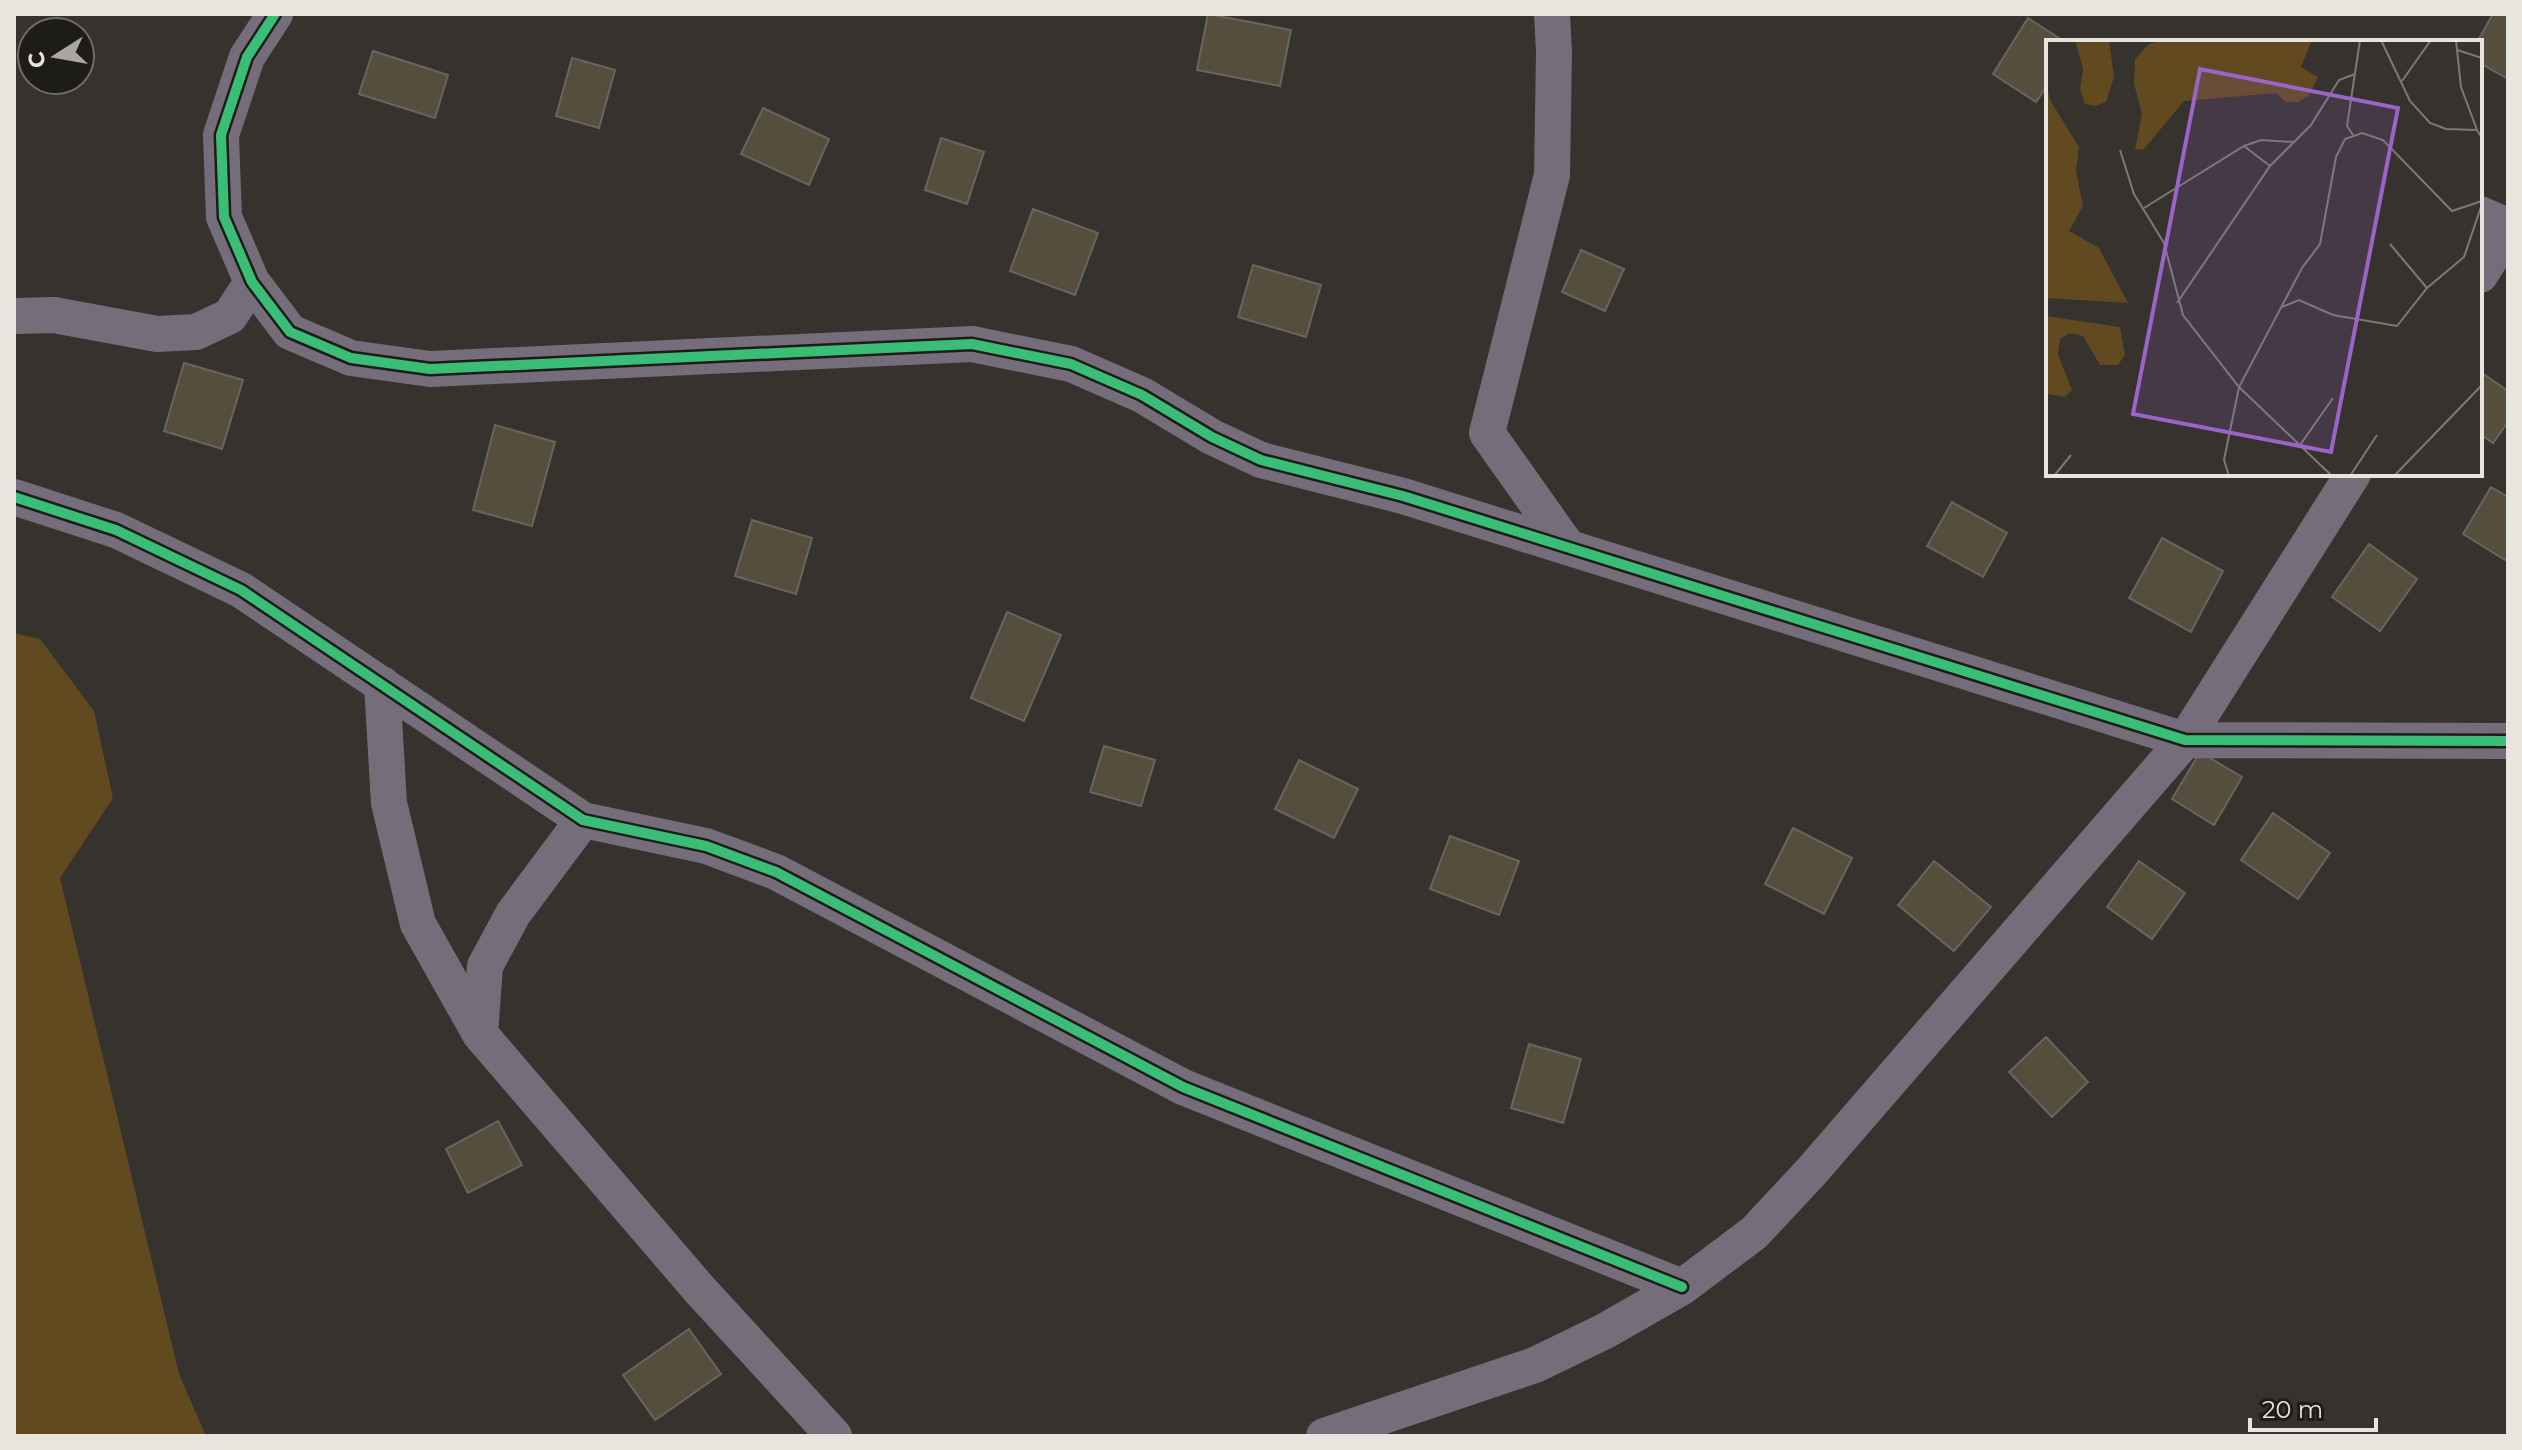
<svg xmlns="http://www.w3.org/2000/svg" width="2522" height="1450" font-family="Montserrat,sans-serif">
  <style>
    .green { fill: #614920 }
    .building { fill: #564e3d; stroke: #686561; stroke-width: 2 }
    .lines { fill: none; stroke-linecap: round; stroke-linejoin: round }
    .minor { stroke: #756e7a; stroke-width: 36 }
    .cycleway-casing { stroke: #1e1c18; stroke-width: 15 }
    .cycleway { stroke: #3abd76; stroke-width: 10 }
    .inset-road { fill: none; stroke: #7d7974; stroke-width: 2 }
    .view { fill: #9c63c8; fill-opacity: 0.15; stroke: #9c63c8; stroke-width: 4 }
    .inset-edge { fill: none; stroke: #e8e4de; stroke-width: 4 }
  </style>
  <rect width="100%" height="100%" fill="#36322e"/>
  <!-- green -->
  <path class="green" d="M14,633L40,639L94,711L113,798L60,878L179,1374L206,1436H14Z"/>
  <!-- building -->
  <path class="building" d="M1208,14L1291,30L1280,86L1197,70Z
    M2493,14H2508V79L2480,63V42H2477Z
    M2028,18L2065,42H2048V84L2036,102L1993,74Z
    M373,51L448,75L435,118L359,94Z
    M572,58L615,70L599,128L556,116Z
    M763,108L829,139L809,185L741,154Z
    M941,138L984,152L967,204L925,190Z
    M1033,209L1098,233L1075,295L1010,271Z
    M1581,250L1624,269L1605,311L1562,292Z
    M1253,265L1321,285L1306,337L1238,317Z
    M184,363L243,380L222,449L164,431Z
    M2482,373L2508,391V422L2493,443L2480,434Z
    M495,425L555,442L532,526L473,510Z
    M2491,487L2508,497V556L2505,560L2463,534Z
    M1952,502L2007,533L1983,577L1927,546Z
    M752,520L812,538L796,594L735,576Z
    M2162,538L2223,571L2191,632L2129,598Z
    M2369,544L2417,579L2380,631L2332,597Z
    M1007,612L1061,635L1024,721L971,698Z
    M1104,746L1155,760L1141,806L1090,792Z
    M2200,752L2242,777L2214,825L2172,799Z
    M1299,760L1358,789L1334,838L1275,809Z
    M2273,813L2330,853L2298,899L2241,860Z
    M1793,828L1852,858L1824,914L1765,884Z
    M1450,836L1519,861L1499,915L1430,889Z
    M1934,861L1991,907L1954,951L1898,905Z
    M2139,861L2185,893L2152,939L2107,907Z
    M2046,1037L2088,1082L2052,1117L2009,1072Z
    M1529,1044L1581,1059L1563,1123L1511,1108Z
    M498,1121L522,1165L468,1193L446,1149Z
    M689,1329L721,1374L655,1420L623,1375Z"/>
  <g class="lines">
    <!-- minor -->
    <path class="minor" d="M275,14L247,57L221,135L224,217L252,282L290,332L351,358L430,369L972,344L1071,364L1142,395L1212,437L1261,460L1403,496L2185,740L2508,741
      M1552,14L1554,52L1552,175L1487,433L1567,546
      M2480,214L2508,226
      M2480,275L2508,231
      M14,316L54,315L157,334L196,332L230,316L252,282
      M14,497L116,530L241,590L583,820L706,846L776,872L1183,1087L1682,1287
      M382,684L389,803L418,924L480,1034L700,1290L834,1436
      M480,1034L485,966L513,914L583,820
      M1324,1436L1535,1365L1605,1331L1682,1287L1754,1233L1811,1172L2185,740L2353,474"/>
    <!-- cycleway casing -->
    <g class="cycleway-casing">
      <path id="cycleway" d="M275,14L247,57L221,135L224,217L252,282L290,332L351,358L430,369L972,344L1071,364L1142,395L1212,437L1261,460L1403,496L2185,740L2508,741
        M14,497L116,530L241,590L583,820L706,846L776,872L1183,1087L1682,1287"/>
    </g>
    <!-- cycleway -->
    <use href="#cycleway" class="cycleway"/>
  </g>
  <!-- overview -->
  <g transform="translate(2046 40)">
    <rect width="436" height="436" fill="#36322e"/>
    <path d="M29,0H63L68,37L60,62L49,66L39,64L34,49L37,29ZM116,0H266L255,27L272,37L263,56L252,62H240L230,53L138,61L98,109L89,110L96,74L88,44L89,19L103,4ZM0,42L4,60L33,107L30,131L37,166L23,191L53,208L82,263L0,258ZM0,276L74,287L79,315L72,325H54L37,296L24,293L14,299L12,315L26,350L19,357L1,354Z" fill="#614920"/>
    <path class="inset-road" d="M335,0L364,61L384,83L400,89L431,90L436,98M410,0L411,10L436,18M411,10L415,47L431,90M356,41L385,0M307,95L301,86L314,0M198,106L224,126M74,110L88,154L118,203L137,275L193,347L286,436M98,168L198,106L215,100L248,102M344,204L381,248M131,263L224,126L265,85L293,40L309,34M236,267L253,260L287,275L351,286L381,248L418,217L436,164M254,405L287,358M8,436L25,415M183,436L178,420L193,347L256,228L274,204L290,117L299,99L316,93L337,100L406,171L436,161M304,436L331,395M348,436L436,345"/>
    <path class="view" d="M154,29L352,68L285,412L87,374Z"/>
    <rect width="436" height="436" class="inset-edge"/>
  </g>
  <!-- border -->
  <rect width="2522" height="1450" fill="none" stroke="#e8e4de" stroke-width="32"/>
  <!-- north arrow -->
  <g transform="translate(56 56) rotate(259)"><circle r="38" fill="#1e1c18" stroke="#6f6c67" stroke-width="2"/>
  <path d="M0-6L14 30L0 20L-14 30Z" fill="#aaa6a0"/>
  <text y="-12" font-size="22" font-weight="bold" text-anchor="middle" fill="#e8e4de">С</text>
  </g>
  <!-- scale -->
  <path d="M2250 1418v12h126v-12" fill="none" stroke="#e8e4de" stroke-width="4"/>
  <text x="2262" y="1418" font-size="24" fill="#e8e4de" stroke="#1e1c18" stroke-width="6" paint-order="stroke">20 m</text>
</svg>
